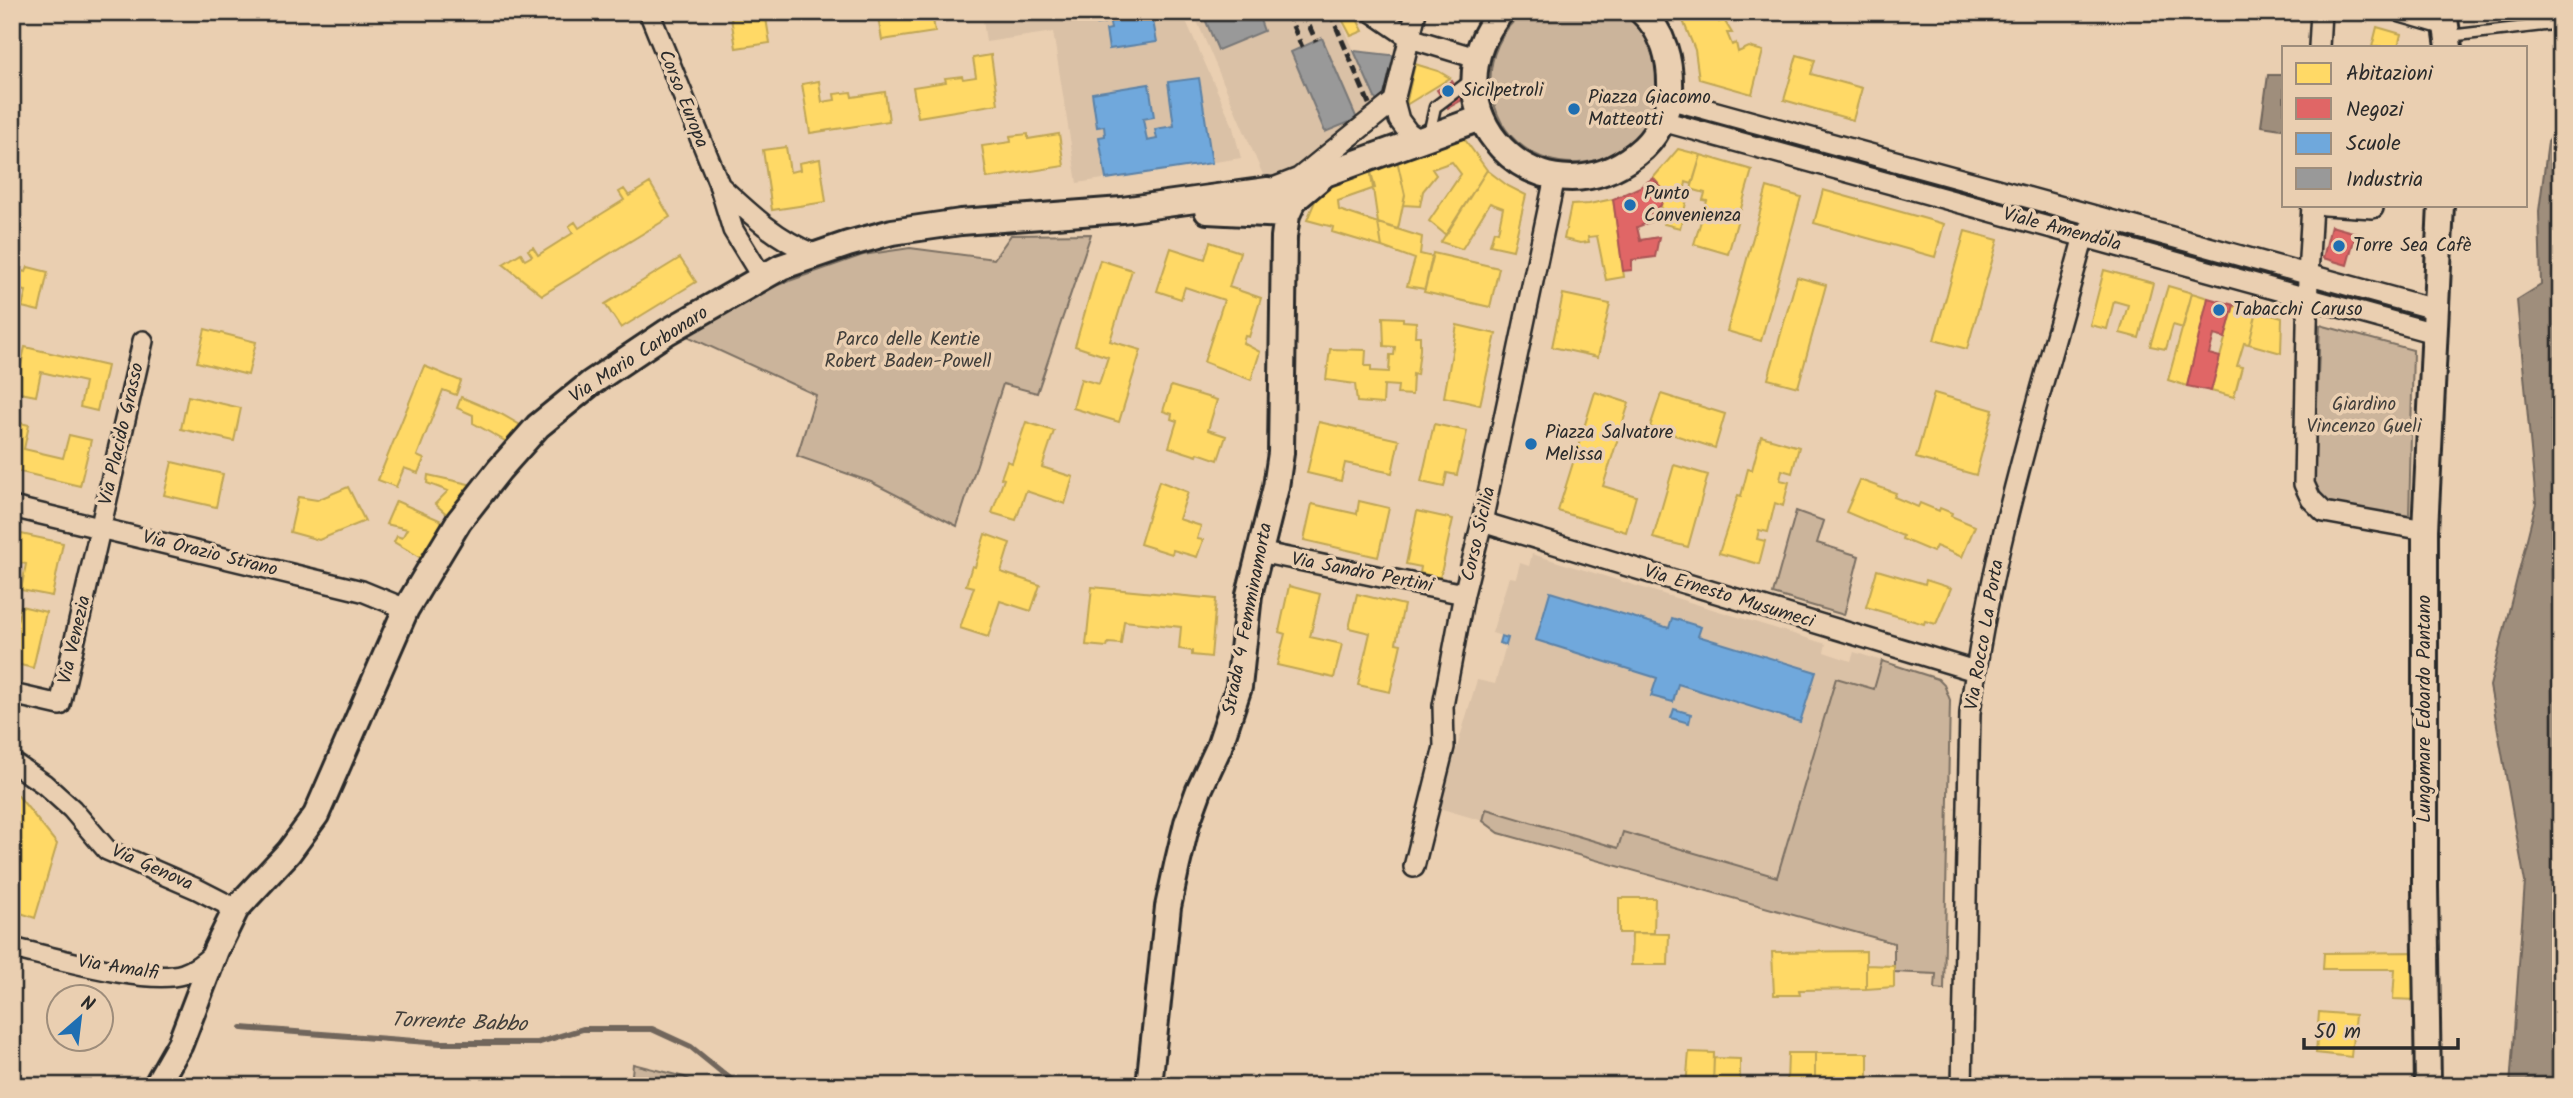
<svg xmlns="http://www.w3.org/2000/svg" width="2573" height="1098" font-family="Kalam,sans-serif">
  <style>
    .built { fill: #dac1a6 }
    .green { fill: #cbb49b; stroke: #7b7063; stroke-width: 2 }
    .water { fill: #9f8e7c; stroke: #71665c; stroke-width: 2 }
    .homes { fill: #ffd966; stroke: #bfa554; stroke-width: 2 }
    .shops { fill: #e06666; stroke: #aa5454; stroke-width: 2 }
    .schools { fill: #6fa8dc; stroke: #5b82a7; stroke-width: 2 }
    .industry { fill: #999; stroke: #787878; stroke-width: 2 }
    .lines { fill: none; stroke-linecap: round; stroke-linejoin: round }
    .stream { stroke: #71665c; stroke-width: 6 }
    .service-casing { stroke: #2b2b2b; stroke-width: 15 }
    .minor-casing { stroke: #2b2b2b; stroke-width: 24 }
    .tertiary-casing { stroke: #2b2b2b; stroke-width: 30 }
    .service { stroke: #eacfb1; stroke-width: 10 }
    .minor { stroke: #eacfb1; stroke-width: 19 }
    .tertiary { stroke: #eacfb1; stroke-width: 24 }
    .rail { stroke: #2b2b2b; stroke-width: 5; stroke-dasharray: 10 5; stroke-linecap: butt }
    .poi-dot { fill: #1f6fb2; stroke: #eacfb1; stroke-width: 2.5 }
    .labels { text-anchor: middle; dominant-baseline: central; stroke-width: 7; stroke-linejoin: round; paint-order: stroke }
    .poi-label { font-size: 19px; fill: #2b2b2b; stroke: #eacfb1; text-anchor: start }
    .street-label { font-size: 19px; fill: #2b2b2b; stroke: #eacfb1 }
    .park-label { font-size: 19px; fill: #43403c; stroke: #eacfb1 }
    .water-label { font-size: 21px; font-style: italic; fill: #423f3b; stroke: #eacfb1 }
  </style>
  <rect width="100%" height="100%" fill="#eacfb1"/>
  <filter id="ink" filterUnits="userSpaceOnUse"><feTurbulence type="fractalNoise" baseFrequency=".0143" numOctaves="2"/><feDisplacementMap in="SourceGraphic" scale="14" xChannelSelector="R" yChannelSelector="G"/><feConvolveMatrix kernelMatrix="1 2 1 2 8 2 1 2 1" color-interpolation-filters="sRGB"/></filter>
  <g filter="url(#ink)">
    <!-- built -->
    <path class="built" d="M982,12H1182L1232,124L1241,158L1077,183L1053,32L986,42Z
      M1193,12H1337L1379,107L1282,178L1266,182Z
      M1532,554L1826,644L1824,652L1851,661L1854,652L1882,661L1874,689L1836,679L1777,877L1624,832L1618,848L1487,809L1483,821L1439,808L1477,680L1495,684L1508,638L1492,633L1509,577L1516,578L1520,563L1529,566Z"/>
    <!-- green -->
    <path class="green" d="M1525,12H1622C1641,26 1654,46 1657,70C1670,182 1503,199 1491,87C1488,59 1501,28 1525,12Z
      M1091,234L1037,393L1003,384L957,526L871,482L797,456L816,395L687,336L772,287L863,255L910,248L994,259L1011,235Z
      M2320,325L2413,350L2409,518L2329,504L2318,492L2314,481Z
      M1796,511L1824,521L1817,543L1859,556L1844,615L1773,594Z
      M1882,661L1938,679L1944,685L1950,700L1944,990L1935,989L1936,974L1894,972V943L1499,833L1483,821L1486,809L1618,848L1623,832L1777,877L1836,678L1874,689Z
      M633,1064L684,1077L702,1086H631Z"/>
    <!-- water -->
    <path class="water" d="M2268,75H2284V126L2281,129L2261,126Z
      M2561,126V1086H2510L2525,882L2490,686L2536,503L2517,300L2541,285L2539,211L2548,142Z"/>
    <!-- homes -->
    <path class="homes" d="M730,12H765L770,43L736,48Z
      M877,12H932L935,32L882,40Z
      M1451,12H1470L1468,17Z
      M1677,12H1714L1719,22L1724,20L1732,33H1727L1732,45L1736,43L1738,52L1749,47L1763,51L1752,94L1699,79L1695,50L1684,23Z
      M2473,12H2498V15L2474,18Z
      M1355,15L1363,31L1351,36L1343,21Z
      M2377,27L2401,34L2398,47H2372Z
      M991,55L998,104L918,117L913,87L946,82L945,78L962,76L963,79L976,77L973,58Z
      M1797,55L1815,60L1811,74L1862,88L1853,120L1784,100Z
      M1415,64L1438,71L1450,78L1406,105Z
      M819,81L822,102L835,100L834,94L851,92L852,97L885,92L889,121L810,133L802,84Z
      M1028,134V139L1059,134L1064,166L987,178L982,146L1011,142L1010,136Z
      M1463,137L1487,170L1446,235L1429,221L1461,174L1452,162L1432,169L1436,175L1423,191L1420,206L1403,205L1405,195L1397,160Z
      M786,147L790,172L800,170L799,163L820,159L826,202L772,210L763,150Z
      M1678,149L1701,155L1692,184L1686,182L1683,198L1687,199L1680,228L1664,224L1661,205L1665,192L1653,178Z
      M1701,155L1752,170L1728,254L1694,244L1707,201L1703,200L1705,193L1691,189Z
      M1397,160L1405,195L1398,229L1378,223L1370,168Z
      M1370,168L1375,188L1338,201L1339,210L1378,223L1382,247L1332,232L1333,227L1307,220L1315,201L1332,182Z
      M1487,170L1508,186L1526,195L1513,250L1490,245L1494,231L1498,232L1503,208L1490,203L1462,249L1441,242Z
      M650,183L670,217L542,295L503,264L521,253L525,260L532,256L528,250L533,247L538,255L573,233L569,226L575,222L579,228L624,200L619,192L624,189L629,196Z
      M1767,187L1801,197L1761,341L1727,331Z
      M1823,190L1944,224L1935,257L1814,223Z
      M1613,199L1624,277L1606,280L1597,236L1588,237L1589,242L1580,243L1564,239L1571,205L1589,204Z
      M1378,223L1422,237L1420,254L1433,257L1425,289L1407,286L1415,259L1382,247Z
      M1965,231L1998,240L1967,349L1934,340Z
      M1210,242L1240,252L1229,287L1261,298L1249,337L1245,336L1243,343L1260,352L1251,380L1204,362L1224,300L1185,287L1181,299L1157,291L1171,248L1205,259Z
      M1433,253L1499,268L1490,307L1424,292Z
      M680,258L696,282L621,328L605,304Z
      M1100,260L1132,270L1110,341L1141,350L1119,422L1073,408L1081,379L1099,384L1108,357L1075,346Z
      M28,267L48,272L39,311L22,307L26,291L15,289L12,299V269L26,272Z
      M2104,270L2153,283L2139,338L2120,333L2128,305L2114,301L2107,329L2090,325Z
      M1797,277L1826,285L1798,387L1768,379Z
      M2168,286L2192,293L2183,328L2173,325L2166,349L2150,346Z
      M2192,293L2208,298L2187,386L2168,380Z
      M1563,294L1610,304L1598,357L1552,347Z
      M2234,305L2257,311L2249,344L2244,343L2237,366L2242,367L2234,397L2211,391Z
      M2257,311L2282,318L2281,353L2249,344Z
      M1383,317L1403,318V321L1416,322L1415,336H1420V349L1417,375L1413,374L1412,395L1397,394L1398,386L1384,385L1383,404L1357,402L1355,384L1326,380L1330,349L1366,350L1365,366H1371V371L1389,372L1390,355H1394L1395,347L1384,346Z
      M1457,325L1496,334L1480,405L1444,397Z
      M205,329L256,342L248,375L197,362Z
      M25,347L107,366L97,411L80,407L85,382L41,372L36,396L15,392Z
      M424,366L461,381L456,395L443,390L417,456L424,459L418,473L404,468L396,487L378,480Z
      M1171,386L1217,400L1208,430L1226,436L1218,460L1198,453L1197,456L1169,447L1177,421L1171,419L1172,414L1163,411Z
      M1595,392L1629,403L1603,486L1636,496L1626,532L1558,511Z
      M1934,393L1993,410L1976,475L1916,458Z
      M1661,394L1725,414L1715,448L1650,427Z
      M188,396L241,408L234,441L181,429Z
      M461,397L501,414L522,426L507,442L473,423V415L457,408Z
      M12,421L29,425L24,449L63,458L69,435L91,440L80,486L12,470Z
      M1026,422L1054,431L1042,467L1073,477L1065,504L1026,491L1016,520L992,513L1004,479L1001,478L1007,461L1012,463Z
      M1319,422L1399,440L1392,473L1345,463L1341,481L1307,473Z
      M1434,424L1467,431L1457,475L1447,473L1444,487L1421,482Z
      M1761,436L1799,447L1792,473L1782,470L1780,480L1789,482L1783,506L1775,503L1768,532L1759,530L1757,539L1765,541L1759,564L1719,553L1738,495L1741,496L1748,469L1752,470Z
      M172,462L223,474L216,507L164,495Z
      M1674,465L1708,475L1688,547L1653,538Z
      M428,475L473,485L449,516L435,504L448,491L427,483Z
      M1860,480L1896,493L1894,497L1918,507L1920,503L1939,511L1940,508L1952,513L1951,516L1975,526L1962,557L1936,546L1933,552L1902,539L1903,536L1846,512Z
      M1159,481L1188,492L1179,519L1201,526L1197,539L1203,540L1197,557L1173,550L1172,554L1140,544Z
      M348,487L365,521L319,540L290,532L298,497L317,500Z
      M396,501L444,522L423,559L394,542L397,536L402,538L407,529L386,524Z
      M1359,501L1389,508L1378,557L1304,540L1312,504L1357,514Z
      M1417,511L1453,519L1440,578L1420,573L1421,567L1406,564Z
      M12,532L63,543L52,596L21,590L26,564L12,561Z
      M985,534L1010,543L1001,572L1040,585L1031,611L1000,601L988,637L960,628L974,587L966,585L972,566L975,567Z
      M1877,570L1925,584L1926,580L1951,588L1936,624L1925,621L1924,624L1866,607Z
      M1289,586L1320,594L1310,637L1342,644L1334,678L1277,665L1285,634L1279,632Z
      M1092,587L1216,599L1211,657L1192,655V651L1179,649L1181,627L1124,621L1121,644L1108,643L1107,647L1086,645Z
      M1357,594L1404,605L1396,643L1401,644L1390,692L1358,685L1370,633L1349,628Z
      M21,606L46,612L33,668L12,663V630L15,631Z
      M12,788L57,844L35,918L12,910V863L16,853L12,848Z
      M1619,898H1655L1654,933H1619Z
      M1632,933L1669,934L1668,965H1631Z
      M1866,951V989L1799,990L1800,995H1774L1772,952Z
      M2416,952L2417,1000L2393,999L2395,969H2323L2324,953Z
      M1866,965L1894,966V987L1866,989Z
      M2319,1012L2355,1015L2351,1057L2316,1053Z
      M1689,1052L1714,1053L1713,1086H1686Z
      M1788,1053H1815V1084L1787,1085Z
      M1815,1053H1868V1086H1815Z
      M1714,1058L1740,1059V1086H1713Z"/>
    <!-- shops -->
    <path class="shops" d="M1452,81L1464,99L1448,108L1437,90Z
      M1653,178L1665,192L1661,205L1647,218L1650,222L1637,227L1640,240L1659,237L1655,257L1632,260V270L1623,271L1613,199L1640,187Z
      M2331,226L2356,233L2347,265L2323,258Z
      M2208,298L2234,305L2225,338L2214,335L2209,354L2220,357L2211,391L2187,386Z"/>
    <!-- schools -->
    <path class="schools" d="M1068,12H1156L1157,20L1153,21L1157,42L1109,49L1106,30L1111,29L1108,12L1103,13L1104,23L1097,24L1095,13L1069,18Z
      M1199,78L1212,163L1106,179L1099,137L1105,136L1104,126L1097,127L1092,93L1149,84L1154,117L1143,119L1147,141L1157,139L1155,129L1174,126L1168,82Z
      M1550,592L1669,628L1672,618L1701,627L1698,636L1816,672L1800,722L1678,684L1673,702L1651,696L1657,678L1536,640Z
      M1501,636L1508,638L1506,645L1499,643Z
      M1674,709L1691,714L1689,723L1671,718Z"/>
    <!-- industry -->
    <path class="industry" d="M1202,12H1257L1264,31L1218,50Z
      M1322,38L1357,119L1325,132L1291,52Z
      M1354,51L1400,56L1389,99L1379,107Z"/>
    <g class="lines">
      <!-- stream -->
      <path class="stream" d="M242,1028L441,1043H537L583,1029H652L691,1047L739,1086"/>
      <!-- service casing -->
      <g class="service-casing">
        <path id="service" d="M2449,36L2561,23
          M1429,134L1435,107L1471,80"/>
      </g>
      <!-- minor casing -->
      <g class="minor-casing">
        <path id="minor" d="M649,12L719,184L733,230L763,279
          M1372,12L1410,38L1476,58
          M1416,12L1394,101L1399,120L1408,132L1421,141
          M2401,12L2446,25
          M2319,47L2321,12
          M1669,99L2434,309
          M1662,121L2434,333
          M719,185C749,213 776,239 814,254
          M1268,190L1299,178L1394,101
          M2312,205L2308,275L2304,484L2311,499L2324,512L2425,530
          M2325,205L2373,208
          M12,507L362,591L406,609
          M1482,522L1975,671
          M1259,552L1464,594
          M12,694L60,705L143,341
          M12,762L44,784L72,809L107,850L197,889L236,909
          M1414,867L1444,747L1443,706L1464,594L1482,522L1555,177
          M12,948C53,957 147,985 183,974C196,970 205,962 214,953
          M1962,1086L1970,713C1990,551 2041,394 2084,236L2093,224L2101,218"/>
      </g>
      <!-- tertiary casing -->
      <g class="tertiary-casing">
        <path id="tertiary" d="M1501,12C1421,109 1538,230 1636,154C1655,140 1669,114 1670,90C1671,62 1664,32 1642,12
          M2444,12L2449,47
          M1207,211L1287,215
          M156,1086L180,1044L216,950L236,909L289,852L316,815L406,609L436,559L459,521L499,470L538,426L591,383L667,332L781,267L848,244L892,232L961,222L1122,210L1268,190L1285,194L1294,200
          M1149,1086L1168,907L1177,865L1187,823L1199,790L1219,747L1239,687L1249,595L1276,487L1281,453L1284,237L1287,215L1294,200L1325,174L1481,118
          M2428,1086L2425,887V530L2441,205"/>
      </g>
      <!-- service -->
      <use href="#service" class="service"/>
      <!-- minor -->
      <use href="#minor" class="minor"/>
      <!-- tertiary -->
      <use href="#tertiary" class="tertiary"/>
      <!-- rail -->
      <path class="rail" d="M1287,12L1302,47
        M1303,12L1316,41
        M1330,12L1370,106"/>
    </g>
  </g>
  <!-- markers -->
  <g class="poi-dot">
    <circle cx="1448" cy="91" r="7"/>
    <circle cx="1574" cy="109" r="7"/>
    <circle cx="1630" cy="205" r="7"/>
    <circle cx="2339" cy="246" r="7"/>
    <circle cx="2219" cy="310" r="7"/>
    <circle cx="1531" cy="444" r="7"/>
  </g>
  <g class="labels">
    <!-- poi labels -->
    <g class="poi-label">
      <text x="1462" y="91">Sicilpetroli</text>
      <text x="1588" y="98">Piazza Giacomo<tspan x="1588" dy="22">Matteotti</tspan></text>
      <text x="1644" y="194">Punto<tspan x="1644" dy="22">Convenienza</tspan></text>
      <text x="2353" y="246">Torre Sea Cafè</text>
      <text x="2233" y="310">Tabacchi Caruso</text>
      <text x="1545" y="433">Piazza Salvatore<tspan x="1545" dy="22">Melissa</tspan></text>
    </g>
    <!-- street labels -->
    <g class="street-label">
      <text transform="translate(683 99) rotate(68)">Corso Europa</text>
      <text transform="translate(2062 230) rotate(15)">Viale Amendola</text>
      <text transform="translate(639 355) rotate(-33)">Via Mario Carbonaro</text>
      <text transform="translate(122 434) rotate(-77)">Via Placido Grasso</text>
      <text transform="translate(1479 534) rotate(-77)">Corso Sicilia</text>
      <text transform="translate(210 554) rotate(14)">Via Orazio Strano</text>
      <text transform="translate(1362 573) rotate(11)">Via Sandro Pertini</text>
      <text transform="translate(1729 597) rotate(17)">Via Ernesto Musumeci</text>
      <text transform="translate(1248 619) rotate(-79)">Strada 4 Femminamorta</text>
      <text transform="translate(1985 635) rotate(-80)">Via Rocco La Porta</text>
      <text transform="translate(75 640) rotate(-77)">Via Venezia</text>
      <text transform="translate(2425 709) rotate(-90)">Lungomare Edoardo Pantano</text>
      <text transform="translate(152 868) rotate(24)">Via Genova</text>
      <text transform="translate(118 968) rotate(9)">Via Amalfi</text>
    </g>
    <!-- park labels -->
    <g class="park-label">
      <text x="908" y="340">Parco delle Kentie<tspan x="908" dy="22">Robert Baden-Powell</tspan></text>
      <text x="2364" y="405">Giardino<tspan x="2364" dy="22">Vincenzo Gueli</tspan></text>
    </g>
    <!-- water labels -->
    <g class="water-label">
      <text transform="translate(459 1023) rotate(2)">Torrente Babbo</text>
    </g>
  </g>
  <!-- margin -->
  <rect width="2573" height="1098" fill="none" stroke="#eacfb1" stroke-width="42"/>
  <rect x="21" y="21" width="2531" height="1056" fill="none" stroke="#2b2b2b" stroke-width="2.5" filter="url(#ink)"/>
  <!-- legend -->
  <rect x="2282" y="46" width="245" height="161" fill="#eacfb1" stroke="#9e8d7b" stroke-width="2"/>
  <rect x="2296" y="63" width="35" height="21" fill="#ffd966" stroke="#9e8d7b" stroke-width="2"/>
  <text x="2346" y="80" font-size="21" fill="#2b2b2b">Abitazioni</text>
  <rect x="2296" y="98" width="35" height="21" fill="#e06666" stroke="#9e8d7b" stroke-width="2"/>
  <text x="2346" y="116" font-size="21" fill="#2b2b2b">Negozi</text>
  <rect x="2296" y="133" width="35" height="21" fill="#6fa8dc" stroke="#9e8d7b" stroke-width="2"/>
  <text x="2346" y="150" font-size="21" fill="#2b2b2b">Scuole</text>
  <rect x="2296" y="168" width="35" height="21" fill="#999999" stroke="#9e8d7b" stroke-width="2"/>
  <text x="2346" y="186" font-size="21" fill="#2b2b2b">Industria</text>
  <!-- north arrow -->
  <g transform="translate(80 1018) rotate(28)"><circle r="33" fill="#eacfb1" stroke="#9e8d7b" stroke-width="2"/>
  <path d="M0-5L12 26L0 18L-12 26Z" fill="#1f6fb2"/>
  <text y="-10" font-size="19" font-weight="bold" text-anchor="middle" fill="#2b2b2b">N</text>
  </g>
  <!-- scale -->
  <path d="M2304 1038v10h154v-10" fill="none" stroke="#2b2b2b" stroke-width="3.5"/>
  <text x="2314" y="1038" font-size="21" fill="#2b2b2b" stroke="#eacfb1" stroke-width="5" paint-order="stroke">50 m</text>
</svg>
